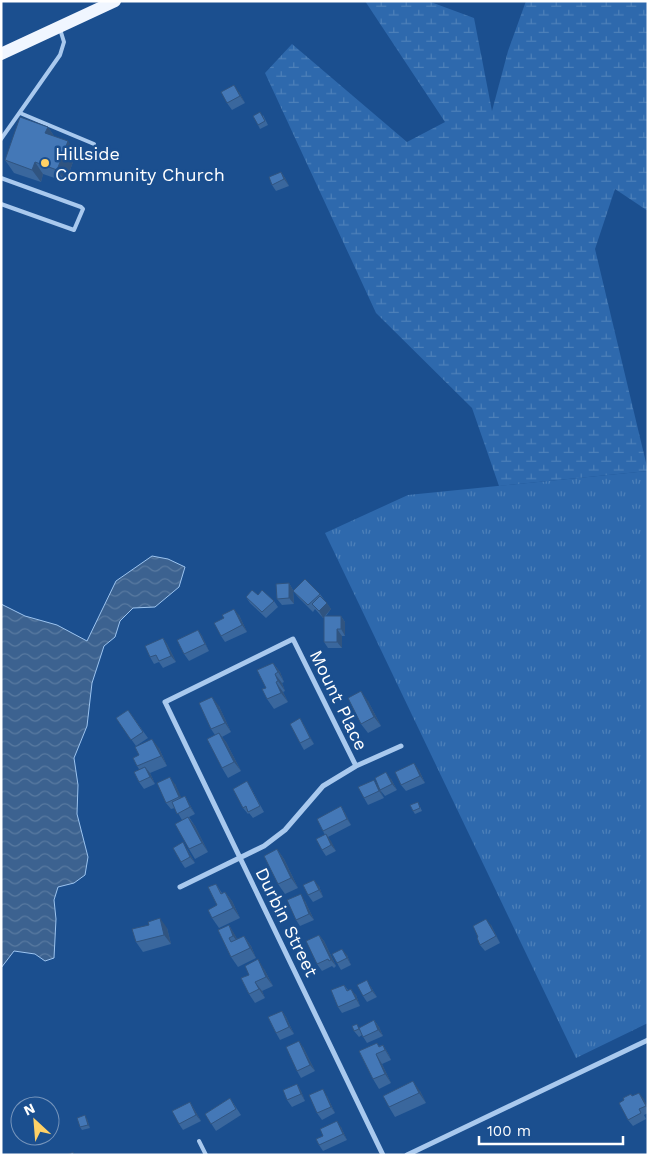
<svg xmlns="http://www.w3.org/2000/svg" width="649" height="1156" font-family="'Work Sans',sans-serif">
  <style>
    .grass { fill: url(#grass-tufts) }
    .wetland { fill: url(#wetland-marsh) }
    .water { fill: url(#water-waves); stroke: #9cc4f0 }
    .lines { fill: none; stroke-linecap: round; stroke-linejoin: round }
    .service { stroke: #a9c9ee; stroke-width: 4 }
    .minor { stroke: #a9c9ee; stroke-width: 5 }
    .primary { stroke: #f0f6ff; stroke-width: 12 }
    .wall { fill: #3a679d }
    .shaded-wall { fill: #305480 }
    .building { fill: #4478b7; stroke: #305480 }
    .poi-dot { fill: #ffd166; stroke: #1b4f8f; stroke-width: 2 }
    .labels { text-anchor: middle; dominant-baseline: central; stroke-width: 5; stroke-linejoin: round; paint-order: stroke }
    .poi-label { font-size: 18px; fill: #fff; stroke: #1b4f8f; text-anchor: start }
    .street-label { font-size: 18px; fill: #fff; stroke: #1b4f8f }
  </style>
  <defs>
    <pattern id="grass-tufts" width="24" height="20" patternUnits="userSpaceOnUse" patternTransform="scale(1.25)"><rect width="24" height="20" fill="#2e69ad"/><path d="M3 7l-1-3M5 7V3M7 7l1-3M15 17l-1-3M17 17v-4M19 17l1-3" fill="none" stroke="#4d80b9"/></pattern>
    <pattern id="wetland-marsh" width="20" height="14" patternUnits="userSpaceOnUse" patternTransform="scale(1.25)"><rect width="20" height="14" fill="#2e69ad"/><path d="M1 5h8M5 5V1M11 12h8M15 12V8" fill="none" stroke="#4d80b9"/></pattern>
    <pattern id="water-waves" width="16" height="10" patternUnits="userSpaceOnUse" patternTransform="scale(1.25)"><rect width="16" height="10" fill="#3c6290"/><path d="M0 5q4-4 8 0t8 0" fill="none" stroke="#597aa1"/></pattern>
  </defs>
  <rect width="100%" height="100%" fill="#1b4f8f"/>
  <!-- grass -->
  <path class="grass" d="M648,471V1023L576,1058L325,533L408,495Z"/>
  <!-- wetland -->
  <path class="wetland" d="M365,1H428L474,18L492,111L508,51L526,1H648V211L615,189L595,249L648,471L499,486L472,408L376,313L265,73L292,44L407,142L445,122Z"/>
  <!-- water -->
  <path class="water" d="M152,556L168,559L185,567L179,587L155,607L133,608L120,621L115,637L104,646L92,683L87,726L74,758L78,785L77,814L88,857L85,875L74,883L58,887L54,900L56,919L54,958L45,961L35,954L14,951L1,968V604L25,616L57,625L87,641L116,581Z"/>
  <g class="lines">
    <!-- service -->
    <path class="service" d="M20,113L94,144
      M1,139L60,55L64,42L60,29
      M1,178L81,207L83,209L74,230L1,204
      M199,1141L206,1155"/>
    <!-- minor -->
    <path class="minor" d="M356,766L293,639L165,702L383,1155
      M180,887L264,846L285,830L323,786L356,766L401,746
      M407,1155L648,1040"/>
    <!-- primary -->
    <path class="primary" d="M1,54L115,1"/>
  </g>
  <!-- wall -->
  <path class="wall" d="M239,92L245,103L232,110L227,103Z
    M263,115L268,125L260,129L258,125Z
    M48,127L54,136L76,153L66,182L43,174L41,182L14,173L5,160Z
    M281,172L285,178L289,186L276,191L272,185Z
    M289,583L293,590L294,604L282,605L277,599Z
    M293,591L320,594L331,609L326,616H341L345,622V636H342V648H328L324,642V617L323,618L315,609L313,612L298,597Z
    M258,595L274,601L278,607L266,618L250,603L246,597Z
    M239,615L247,632L225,642L221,636Z
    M198,630L202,636L209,651L189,661L184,654Z
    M163,638L167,644L176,662L163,668L159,662L154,664L150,657Z
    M273,663L280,672L284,682L282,683L285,691L283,692L288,702L274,709L267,699L266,688Z
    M368,701L381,726L368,733L361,724Z
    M219,706L231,732L222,737L226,742L241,771L228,778L222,768L215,735L211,729Z
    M128,710L148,738L136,746L116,718Z
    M304,725L314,744L304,750L300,743Z
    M159,748L167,766L150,773L155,784L144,789L139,782V769L137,766Z
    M419,770L425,783L406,791L401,785Z
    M391,779L397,790L385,796L380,790Z
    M175,784L181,798L185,796L189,803L195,814L189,817L195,826L208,852L195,859L189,849L182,820L175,808L171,809L166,803Z
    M378,786L384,798L368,805L364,798Z
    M251,788L264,812L253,818L249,813L248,814L243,808Z
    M418,802L422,811L415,814L413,811Z
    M341,806L345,813L351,825L328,837L336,851L326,856L322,850L325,835L323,831Z
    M187,849L195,863L185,868L181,862Z
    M277,849L284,859L298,888L285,894L278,884Z
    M216,884L222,893L225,892L232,901L240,918L219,928L212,918L217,905Z
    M319,886L323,897L313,902L308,895Z
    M305,901L314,920L300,926L296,920Z
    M229,925L237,939L244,936L251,946L256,958L238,967L231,957L218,930Z
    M491,925L500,943L485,951L480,945Z
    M167,928L171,944L143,952L136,942Z
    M319,935L324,941L336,966L334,968L332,966L322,971L317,964Z
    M347,955L351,965L341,970L337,963Z
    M264,969L273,986L262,991L265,998L255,1003L249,994L241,978Z
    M344,985L348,990L356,995L360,1006L342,1013L338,1007Z
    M371,987L377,997L367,1002L363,996Z
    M282,1011L286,1017L294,1034L280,1040L276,1033Z
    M374,1020L379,1027L383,1036L367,1043L362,1035L359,1037L354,1031Z
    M383,1045L389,1055L391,1060L382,1064L391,1083L379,1089L373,1079L359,1051Z
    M303,1047L315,1071L301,1078L297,1071Z
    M297,1084L301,1091L305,1101L292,1107L287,1100Z
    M420,1091L426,1103L395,1117L389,1107Z
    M639,1093L648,1107V1113L644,1115L646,1119L633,1126L628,1120L632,1096Z
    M327,1096L335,1113L322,1120L317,1113Z
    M230,1098L241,1115L216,1131L205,1114Z
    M190,1102L194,1109L201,1121L183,1130L179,1124Z
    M87,1119L90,1128L82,1130L80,1127Z
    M341,1127L347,1140L323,1151L319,1145Z"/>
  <!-- shaded-wall -->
  <path class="shaded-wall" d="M234,85L239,92L245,103L240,96Z
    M48,127L56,139L45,133Z
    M68,141L76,153L66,182L57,170Z
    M35,162L43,174L41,182L32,170Z
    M281,172L285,178L289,186L284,179Z
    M289,583L293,590L294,604L289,598Z
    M327,603L331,609L323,618L319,611Z
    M234,609L239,615L247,632L242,625Z
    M341,616L345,622V636L341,629Z
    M337,629L342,636V648L337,642Z
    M198,630L202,636L209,651L205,644Z
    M163,638L167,644L176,662L171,656Z
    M273,663L280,672L284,682L278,672Z
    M275,674L282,683L285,691L278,681Z
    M276,682L283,692L288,702L281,693Z
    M361,691L368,701L381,726L374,717Z
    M212,697L219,706L231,732L225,723Z
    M300,718L304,725L314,744L310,738Z
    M219,733L226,742L241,771L234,762Z
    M152,739L159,748L167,766L161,756Z
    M414,763L419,770L425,783L420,776Z
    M145,767L150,773L155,784L150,777Z
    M386,772L391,779L397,790L392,784Z
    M170,777L175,784L184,803L179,797Z
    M374,780L378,786L384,798L379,791Z
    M185,796L189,803L195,814L190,807Z
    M341,806L345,813L351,825L347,819Z
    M188,817L195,826L208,852L202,843Z
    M326,834L331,841L336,851L331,845Z
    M183,842L195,863L190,857Z
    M277,849L284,859L298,888L291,878Z
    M314,880L319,886L323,897L319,890Z
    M225,892L232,901L240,918L233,908Z
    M301,894L305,901L314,920L309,914Z
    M160,918L167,928L171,944L164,935Z
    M486,919L491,925L500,943L496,936Z
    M229,925L235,935L240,945L233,936Z
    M319,935L324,941L336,966L331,960Z
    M244,936L251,946L256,958L250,948Z
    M342,949L347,955L351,965L347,958Z
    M258,959L264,969L273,986L266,977Z
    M367,980L371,987L377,997L372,991Z
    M255,982L262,991L265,998L259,989Z
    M351,989L356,995L360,1006L356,999Z
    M282,1011L286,1017L294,1034L289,1027Z
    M374,1020L379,1027L383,1036L378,1030Z
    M299,1041L303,1047L315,1071L310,1065Z
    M383,1045L389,1055L391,1060L385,1050Z
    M376,1054L382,1064L391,1083L385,1074Z
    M413,1081L420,1091L426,1103L419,1093Z
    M297,1084L301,1091L305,1101L301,1094Z
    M323,1089L327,1096L335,1113L331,1107Z
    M639,1093L644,1099L648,1109L646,1106Z
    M190,1102L194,1109L201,1121L196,1115Z
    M85,1115L87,1119L90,1128L88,1125Z
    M337,1121L341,1127L347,1140L343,1134Z"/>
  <!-- building -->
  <path class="building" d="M234,85L240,96L227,103L221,92Z
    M260,112L265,121L258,125L253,116Z
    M20,117L48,127L45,133L68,141L57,170L35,162L32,170L5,160Z
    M281,172L284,179L272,185L269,177Z
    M305,579L320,594L308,605L293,591Z
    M289,583V598L277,599L276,584Z
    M252,590L258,595L262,590L274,601L262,612L246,597Z
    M320,596L327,603L319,611L312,604Z
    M234,609L242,625L221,636L214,623L224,618L222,615Z
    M324,616H341V629H337V642H324Z
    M198,630L205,644L184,654L177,640Z
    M163,638L171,656L159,661L156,655L150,657L145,646Z
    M273,663L278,672L275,674L278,681L276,682L281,693L267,699L262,689L266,688L257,670Z
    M361,691L374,717L361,724L348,698Z
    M212,697L225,723L211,729L199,703Z
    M128,710L143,732L131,740L116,718Z
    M300,718L310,738L300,743L290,724Z
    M219,733L234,762L222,768L207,739Z
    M152,739L161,756L137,766L133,758L139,755L135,747Z
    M414,763L420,776L401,785L395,772Z
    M145,767L150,777L139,782L134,772Z
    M386,772L392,784L380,790L375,778Z
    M170,777L179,797L166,803L157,783Z
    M374,780L379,791L364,798L358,787Z
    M247,781L260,806L248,812L246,806L243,808L233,789Z
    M185,796L190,807L177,814L172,802Z
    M418,802L420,808L413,811L410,805Z
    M341,806L347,819L323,831L317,819Z
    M188,817L202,843L189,849L175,824Z
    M326,834L331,845L322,850L316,839Z
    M183,842L190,857L181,862L173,848Z
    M277,849L291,878L278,884L264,856Z
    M314,880L319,890L308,895L303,885Z
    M216,884L221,894L225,892L233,908L212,918L208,910L217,905L208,887Z
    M301,894L309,914L296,920L287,900Z
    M160,918L164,935L136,942L132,929L149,925L148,922Z
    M486,919L496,936L480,945L477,938L478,937L473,926Z
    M229,925L233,936L229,938L231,942L244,936L250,948L231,957L218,930Z
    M319,935L331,960L329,961L328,959L317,964L306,941Z
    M342,949L347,958L337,963L332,954Z
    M258,959L266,977L255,982L259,989L249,994L241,978L249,975L245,966Z
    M367,980L372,991L363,996L357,985Z
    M344,985L347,991L351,989L356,999L338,1007L331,990Z
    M282,1011L289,1027L276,1033L268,1017Z
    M374,1020L378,1030L363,1037L359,1028Z
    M357,1024L359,1029L354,1031L352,1026Z
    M299,1041L310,1065L297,1071L286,1047Z
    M377,1043L379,1047L383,1045L385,1050L376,1054L385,1074L373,1079L359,1051Z
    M413,1081L419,1093L389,1107L383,1096Z
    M297,1084L301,1094L287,1100L283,1090Z
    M323,1089L331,1107L317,1113L309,1095Z
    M639,1093L646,1106L639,1109L641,1113L628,1120L619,1103L624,1100L623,1098L631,1094L632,1096Z
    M230,1098L236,1109L211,1124L205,1114Z
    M190,1102L196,1115L179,1124L172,1111Z
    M85,1115L88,1125L80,1127L77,1118Z
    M337,1121L343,1134L319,1145L316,1139L323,1136L320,1129Z
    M73,1152L74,1155H67Z"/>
  <!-- markers -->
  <circle class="poi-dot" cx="45" cy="163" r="5"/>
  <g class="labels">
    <!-- poi labels -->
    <g class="poi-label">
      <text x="55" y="153">Hillside<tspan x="55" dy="21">Community Church</tspan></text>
    </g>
    <!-- street labels -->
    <g class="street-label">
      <text transform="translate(339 700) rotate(64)">Mount Place</text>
      <text transform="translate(287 922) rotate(64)">Durbin Street</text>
    </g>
  </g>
  <!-- border -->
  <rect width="649" height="1156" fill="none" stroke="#ffffff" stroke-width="5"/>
  <!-- north arrow -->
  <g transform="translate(35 1121) rotate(334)"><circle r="24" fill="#1b4f8f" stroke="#7695bc"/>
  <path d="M0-4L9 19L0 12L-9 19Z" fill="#ffd166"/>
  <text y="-8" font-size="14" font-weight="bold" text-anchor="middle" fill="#ffffff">N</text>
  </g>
  <!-- scale -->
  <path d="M479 1136v8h144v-8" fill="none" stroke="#ffffff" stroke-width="2.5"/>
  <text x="487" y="1136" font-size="15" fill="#ffffff" stroke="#1b4f8f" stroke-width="4" paint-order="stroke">100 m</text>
</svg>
